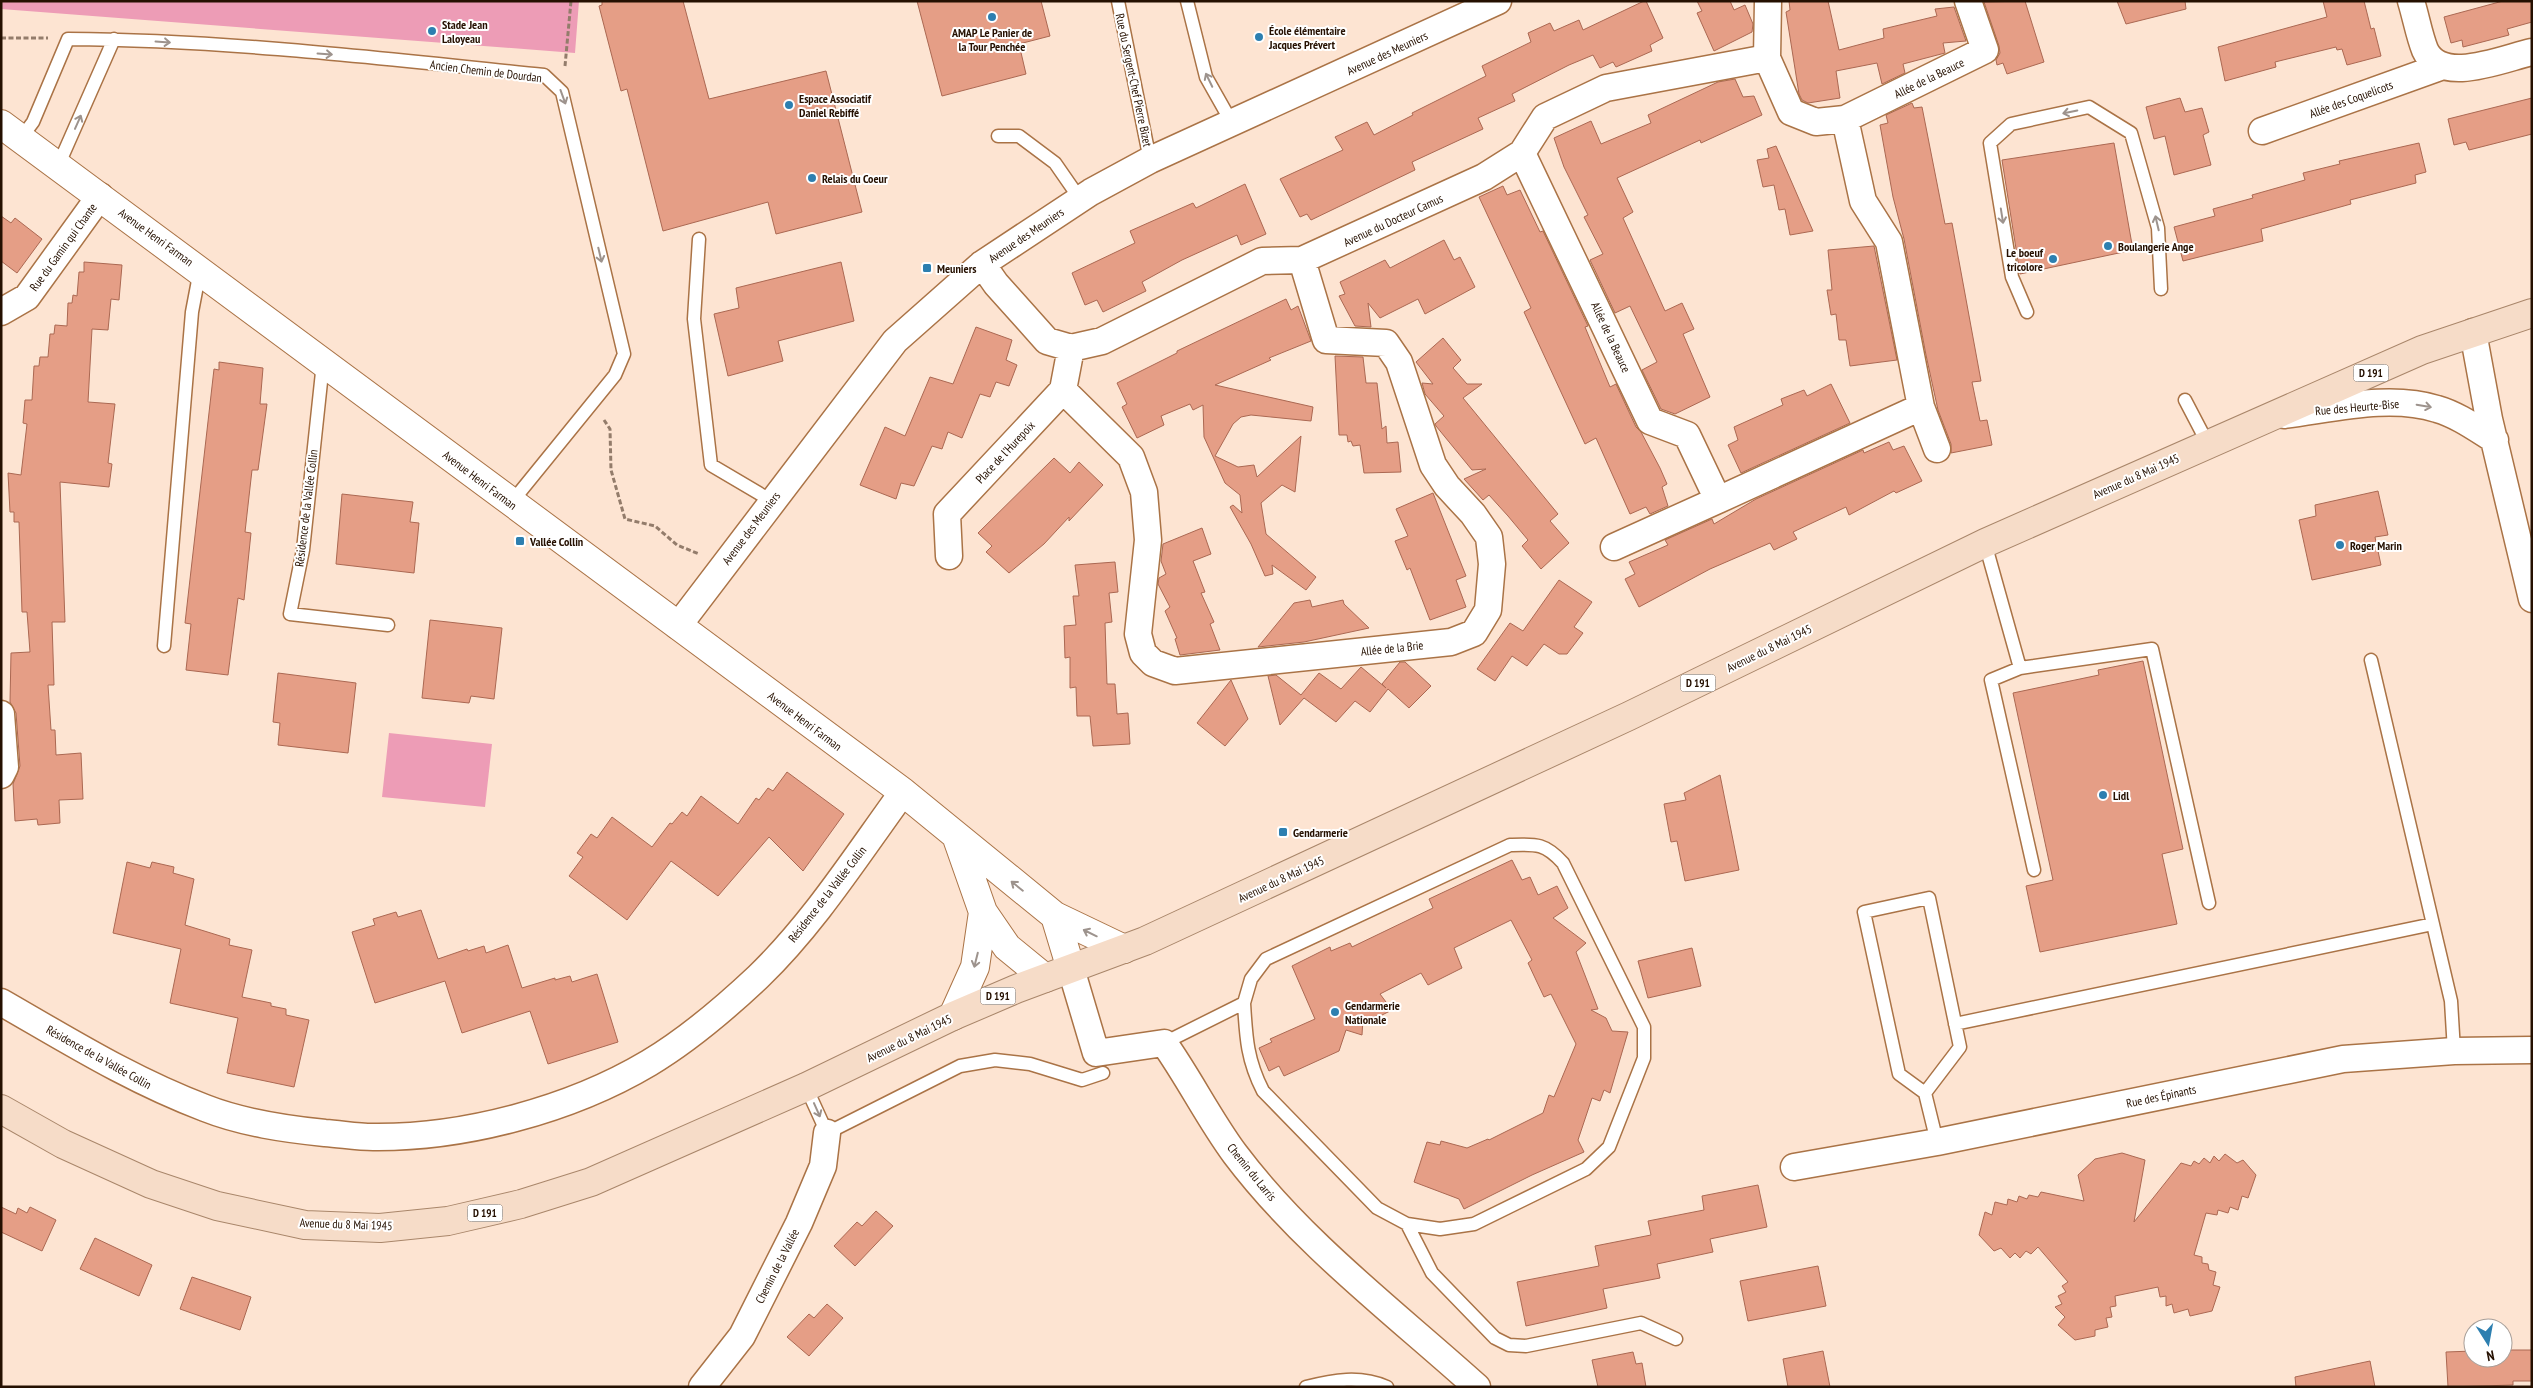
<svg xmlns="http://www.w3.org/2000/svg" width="2533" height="1388" font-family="'PT Sans Narrow',sans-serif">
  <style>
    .green { fill: #ed9cb6 }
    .building { fill: #e59e86; stroke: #ab6852 }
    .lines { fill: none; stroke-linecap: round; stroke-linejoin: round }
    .service-casing { stroke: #aa7346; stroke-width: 15 }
    .minor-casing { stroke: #aa7346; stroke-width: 29 }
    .tertiary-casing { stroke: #aa7346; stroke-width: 30 }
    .primary-casing { stroke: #a9866a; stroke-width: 30 }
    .path { stroke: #937c6b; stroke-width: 3; stroke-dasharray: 5 2.5; stroke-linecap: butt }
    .service { stroke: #fff; stroke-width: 12 }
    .minor { stroke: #fff; stroke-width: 26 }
    .tertiary { stroke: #fff; stroke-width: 28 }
    .primary { stroke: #f6dcc8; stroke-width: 28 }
    .oneway { stroke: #9d938d }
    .poi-dot { fill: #2d7fb0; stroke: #fff; stroke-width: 2 }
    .labels { text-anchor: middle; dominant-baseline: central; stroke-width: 4; stroke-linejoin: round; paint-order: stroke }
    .shield { fill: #fff; stroke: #66584d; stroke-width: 1 }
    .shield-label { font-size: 11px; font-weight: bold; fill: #251001 }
    .poi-label { font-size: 12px; font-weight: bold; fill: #251001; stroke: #fff; text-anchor: start }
    .street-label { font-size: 12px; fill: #251001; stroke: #fff }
  </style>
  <rect width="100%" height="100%" fill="#fde4d2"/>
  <!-- green -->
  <path class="green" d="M1,1H579L575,53L1,9Z
    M389,733L492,744L485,807L382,797Z"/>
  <!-- building -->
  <path class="building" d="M602,1H683L709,99L826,71L862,212L776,234L768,202L663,231L627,89L621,91L599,6L602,5Z
    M917,1H1041L1050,36L1019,44L1026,74L942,96Z
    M1644,1H1646L1663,38L1650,45L1652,51L1616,67L1613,62L1600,68L1593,55L1569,65L1512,94L1515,101L1478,118L1483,129L1412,162L1415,170L1311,220L1307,214L1300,217L1280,179L1343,150L1335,137L1367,122L1374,135L1413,115L1412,113L1486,76L1482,66L1531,42L1528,33L1550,23L1554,31L1579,20L1583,30Z
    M1697,1H1730L1734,10L1745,5L1753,24L1752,32L1714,51L1697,13L1702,11Z
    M1789,1H1828L1839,50L1884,38L1883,29L1937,16L1935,9L1954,7L1966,41L1943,43L1945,53L1903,64L1905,73L1882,84L1877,63L1836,71L1840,98L1808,103L1802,100L1799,94L1786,12L1790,10Z
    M2025,1L2044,62L2007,74L2003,63L1997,65L1996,60L2000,53L1999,46L1984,2Z
    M2117,1H2185L2186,9L2126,24Z
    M2323,1H2364L2371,29L2374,28L2381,56L2347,65L2342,49L2337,50L2336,47L2275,62L2276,67L2225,81L2218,47L2327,17Z
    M2503,1H2532V22L2507,29L2509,35L2463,47L2462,40L2451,43L2444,17Z
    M1735,79L1743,97L1754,96L1762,115L1701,143L1700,140L1617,178L1633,212L1623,218L1665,311L1682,303L1694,329L1683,334L1710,397L1675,414L1661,409L1642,370L1657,362L1630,306L1615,313L1590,260L1603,254L1584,217L1588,215L1564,167L1554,138L1591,121L1601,144L1651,123L1648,115L1718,82Z
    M2180,98L2185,112L2202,108L2209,132L2203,135L2211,165L2174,175L2165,136L2154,139L2146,107Z
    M2532,98V134L2469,150L2466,142L2454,145L2448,119Z
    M1912,103L1914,108L1922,107L1945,224L1952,223L1981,381L1972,382L1980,421L1987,420L1992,445L1951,453V444L1938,410L1926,355L1904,239L1893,197L1880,125L1888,123L1886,115Z
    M2114,143L2133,250L2020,274L2002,160Z
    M2419,143L2426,172L2415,175L2416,183L2350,200L2351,204L2261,229L2263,241L2183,261L2174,227L2215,216L2213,209L2253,198L2252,195L2305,180L2303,173L2340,164L2339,161Z
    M1776,146L1802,206L1813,231L1790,235L1785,209L1779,210L1774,185L1763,187L1757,160L1769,158L1767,149Z
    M1245,184L1266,234L1241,245L1237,235L1182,260L1142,282L1146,291L1103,312L1097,300L1085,305L1072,273L1135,243L1130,231L1193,203L1196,208Z
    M1503,186L1507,195L1520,190L1540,232L1543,231L1588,326L1585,327L1610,387L1616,384L1636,427L1641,432L1660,468L1667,484L1662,487L1668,506L1650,514L1646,507L1630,514L1596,438L1585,444L1524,312L1531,308L1479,197Z
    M1,216L11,223L15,218L42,239L17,273L1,261Z
    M1444,240L1454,260L1460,257L1475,287L1425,314L1418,299L1380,318L1368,303L1371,327L1355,326L1339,296L1345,294L1340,282L1385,260L1390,268Z
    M1874,246L1897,360L1850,366L1846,340H1839L1836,314L1831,315L1827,290H1832L1828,250Z
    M84,262L122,265L119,300L111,299L108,330L92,329L88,402L115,404L108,463L112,464L109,487L60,482L65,622H52L54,685H48L51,730H55L56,755L81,753L83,799L59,800L60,823L38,825L37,819L15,821L13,784L20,766L16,713L10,702L11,653L30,652L27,612H22L19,522H14V512H10L8,473L21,475L27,424L23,423L25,400H32L34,366H39L40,357H48L50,334H54L55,325L67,326L68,303H72L73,295L77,296L79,272H84Z
    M841,262L854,321L778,341L783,361L728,376L714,314L739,308L736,288Z
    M1286,299L1291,310L1298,306L1311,341L1269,358L1271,360L1215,385L1313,407L1311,421L1251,415L1241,417L1233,424L1215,456L1238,467L1254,465L1257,477L1301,436L1295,492L1282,485L1261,503L1266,534L1316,577L1306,590L1272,565L1273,574L1265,576L1251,544L1230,507L1233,505L1242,513L1240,495L1225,483L1204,437L1203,405L1193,410L1190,404L1161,416L1164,425L1137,438L1122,407L1127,404L1117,383L1177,353V351Z
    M976,327L1012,340L1006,360L1017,365L1009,386L996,382L990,397L980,394L962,438L948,432L942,449L932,446L914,486L901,483L896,499L860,485L885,427L905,436L930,377L953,384Z
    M1443,338L1461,360L1453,368L1467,384H1482L1463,398L1558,514L1550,521L1569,543L1541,569L1522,546L1528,540L1508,516L1489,495L1483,500L1464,479L1486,469L1472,470L1436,426L1435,424L1444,416L1425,394L1422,383L1433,384L1416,362Z
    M1335,356L1363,357L1366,383H1377L1382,429L1386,426L1387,443L1398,442L1401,472L1364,473L1360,445L1353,446L1351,441L1348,442L1347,435H1339Z
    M219,362L263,368L260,404H267L258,470H252L245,532L251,533L244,600L238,598L228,675L186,670L191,624L185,623L214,369L219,370Z
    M1831,384L1850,423L1741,473L1728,445L1738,440L1734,427L1783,405L1781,399L1804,390L1807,396Z
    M1889,442L1893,450L1904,446L1922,481L1896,493L1894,491L1849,515L1846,507L1793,532L1797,539L1774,550L1770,543L1710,569L1639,607L1625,579L1635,574L1629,562L1668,545L1665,540L1712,519L1714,524L1756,499L1863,450L1864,453Z
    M1054,458L1070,473L1079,462L1103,485L1069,521V517L1044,544L1009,573L986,552L992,546L978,533Z
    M2378,491L2388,535L2375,537L2381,565L2312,580L2299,520L2316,516L2315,505Z
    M1433,493L1466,576L1456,580L1466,607L1430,620L1410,568L1407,570L1395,541L1408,536L1396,509Z
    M342,494L413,502L410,522L419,523L414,573L336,564Z
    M1202,528L1211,554L1193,561L1205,592L1201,593L1214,622L1210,624L1220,650L1180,655L1175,639L1177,638L1165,611L1170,607L1158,584L1159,578L1166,574L1161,561L1163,544Z
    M1115,562L1118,592L1109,593L1112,622L1105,623L1107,684H1115L1117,714L1128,713L1130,744L1093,746L1090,716H1077L1076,687L1070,688V657L1065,658L1064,626L1076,625L1073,596H1079L1075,565Z
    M1559,580L1592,602L1574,627L1583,633L1567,654H1559L1544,644L1527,666L1512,656L1495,681L1477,669L1510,623L1523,631Z
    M1310,600L1312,607L1343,600L1344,604L1369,628L1304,642L1258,647L1294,603Z
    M430,620L502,628L494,699L471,696L469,703L422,698Z
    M2143,661L2183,849L2162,854L2177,924L2040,952L2026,886L2053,880L2013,693L2099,675L2098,670Z
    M1400,662H1405L1431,686L1409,708L1388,689L1370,712L1355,701L1336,722L1304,698L1280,725L1268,676L1276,675L1301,695L1319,673L1341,689L1361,667L1386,688L1382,684Z
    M278,673L356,683L348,753L278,745L280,723L273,722Z
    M1231,680L1248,719L1225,746L1197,723Z
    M787,772L844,814L803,871L769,837L718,896L671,861L627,920L569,876L583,857L577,853L591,834L597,838L612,817L652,847L670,823L672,824L682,812L687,816L701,796L738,824L756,798L759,800L768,788L773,791Z
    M1720,775L1739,870L1685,881L1677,841L1671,842L1664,804L1686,800L1684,793Z
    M1512,860L1522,880L1530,877L1538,895L1557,886L1568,908L1553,918L1586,943L1576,952L1598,1009L1591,1010L1606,1018L1612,1031L1628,1032L1610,1093L1604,1090L1600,1101L1592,1098L1578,1140L1584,1152L1532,1175L1464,1209L1459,1199L1414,1182L1427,1142L1440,1145L1441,1141L1467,1148L1488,1139L1489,1140L1543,1113L1549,1095L1554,1097L1576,1044L1551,994L1544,997L1528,963L1532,960L1511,920L1454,948L1462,968L1428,985L1421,973L1380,994L1392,1010L1382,1015L1363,1019L1362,1035L1346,1030L1339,1051L1284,1076L1279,1066L1269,1071L1259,1048L1272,1042L1270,1039L1315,1019L1292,966L1330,947L1331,951L1350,943L1352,947L1433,908L1429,899Z
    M127,862L150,868L152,862L174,867L173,873L194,879L185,925L230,939L229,945L252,950L242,997L271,1003V1006L286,1009V1015L309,1020L294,1087L227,1073L238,1018L170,1003L181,949L113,933Z
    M421,910L438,959L467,949L468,951L484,946L486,953L508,945L522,988L555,978V980L570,976L572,982L597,974L618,1042L548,1064L530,1011L462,1033L445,981L375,1003L352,932L375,925L373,919L396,912L398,917Z
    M1692,948L1701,986L1648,998L1638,961Z
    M2122,1153L2145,1160L2134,1222L2181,1163L2191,1166L2194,1161L2199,1164L2204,1158L2210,1163L2214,1156L2219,1161L2225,1154L2237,1163L2243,1160L2256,1175L2248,1198L2242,1196L2238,1210L2230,1207L2228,1213L2218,1210L2217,1215L2206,1213L2194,1255L2202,1257V1263L2208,1264L2209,1270L2216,1272L2213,1285L2220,1287L2212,1311L2190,1316L2188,1309L2174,1313L2172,1304L2166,1306V1296L2160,1297L2158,1287L2115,1296L2116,1306L2110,1307L2112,1317L2106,1318L2108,1327L2095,1330V1336L2075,1340L2058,1325L2065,1317L2055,1307L2062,1304L2058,1296L2066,1292L2062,1286L2068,1282L2038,1247L2031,1254L2026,1251L2020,1258L2015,1253L2010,1258L2001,1248L1994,1251L1979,1235L1985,1212L1992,1215L1995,1202L2007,1205L2008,1199L2017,1202L2019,1196L2027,1199L2029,1195L2038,1197L2041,1192L2084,1201L2078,1175L2095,1159Z
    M1758,1185L1767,1227L1710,1239L1713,1252L1657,1264L1660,1278L1603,1289L1607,1308L1526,1326L1517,1282L1599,1266L1595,1246L1651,1235L1648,1221L1704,1210L1702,1196Z
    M1,1207L16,1214L18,1208L27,1213L30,1207L56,1220L42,1251L1,1232Z
    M876,1211L893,1226L855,1266L834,1246L857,1222L862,1226Z
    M95,1238L152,1265L139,1296L80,1269Z
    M1818,1266L1826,1306L1748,1321L1740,1281Z
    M192,1277L251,1297L240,1330L180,1309Z
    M827,1304L843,1318L809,1356L787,1337L809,1314L814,1318Z
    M2503,1350H2532V1381H2513V1385L2448,1387L2446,1352L2473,1351V1358H2503Z
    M1823,1351L1830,1387H1788L1783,1359Z
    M1633,1352L1636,1364L1642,1363L1646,1387H1598L1592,1360Z
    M2370,1361L2375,1387H2296L2295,1377Z"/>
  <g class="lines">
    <!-- service casing -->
    <g class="service-casing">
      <path id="service" d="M1118,1L1150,160
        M1187,1L1206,77L1232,123
        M998,136H1019L1055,163L1080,199
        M21,138L33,122L68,39C226,40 388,59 544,75L562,92L624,354L615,375L511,503
        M58,166L114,39
        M699,239L694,319L711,465L772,501
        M2027,312L2012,277L1990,143L2011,124L2089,107L2131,133L2158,228L2161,289
        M323,363L303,550L290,614L388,625
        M2185,400L2208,444
        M1985,543L2020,668L2152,649L2209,903
        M164,646L192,312L200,270
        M2371,660L2451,1001L2454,1051
        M2020,668L1991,680L2034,870
        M1955,1024L2433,924
        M1164,1043L1244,1003L1251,979L1266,959L1510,845C1536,844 1545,843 1563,863L1644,1027V1058L1609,1147L1586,1169L1474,1224L1440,1229L1407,1224L1377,1208L1263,1091C1247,1060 1246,1037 1244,1003
        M806,1087L827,1133L960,1066L995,1060L1030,1064L1082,1080L1103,1073
        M1925,1093L1960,1047L1929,898L1864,912L1899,1074L1925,1093L1937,1142
        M1407,1224L1432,1273L1495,1338L1509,1345L1526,1346L1641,1323L1676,1339
        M1306,1387C1333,1380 1360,1375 1387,1387"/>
    </g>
    <!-- minor casing -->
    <g class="minor-casing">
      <path id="minor" d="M2411,1C2416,17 2419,35 2425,50C2441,86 2504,58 2532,52
        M1845,119L1985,50L1968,1
        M2262,131L2440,67
        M1522,153L1650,421L1687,435L1718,500L1921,407L1889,242L1863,201L1845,119L1816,122L1791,112L1767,58
        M982,264L996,284L1047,341L1071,348L1102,341L1262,261L1302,260L1484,177L1522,153L1545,117L1606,88L1767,58L1768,1
        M1,312L27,297L100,196
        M2473,332L2489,419L2532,599
        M1063,390L1131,457L1144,492L1148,540L1138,634L1143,653L1153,663L1175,671L1451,642L1474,633L1488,610L1492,564L1489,537L1473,514L1447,486L1433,465L1399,362L1386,343L1326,340L1302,260
        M1921,407L1937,449
        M2284,415C2333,409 2389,394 2437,409C2458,415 2477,429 2495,440
        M1614,547L1718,500
        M949,556L947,514L1063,390L1071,348
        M678,626L895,341L982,264L1091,192L1150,160L1498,1
        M1,714L5,767L1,775
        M1071,969L1096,1053L1164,1043C1189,1078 1209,1119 1235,1154C1302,1243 1395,1313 1477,1387
        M1,1002C69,1041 131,1080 205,1108C243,1123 285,1129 325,1133C341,1134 357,1137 373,1137C464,1138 570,1110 649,1063C689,1039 724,1009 758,977C814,923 857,855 903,792
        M1794,1167L1937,1142L2343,1059L2454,1051L2532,1050
        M702,1387L742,1336L799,1223L823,1166L827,1133"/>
    </g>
    <!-- tertiary casing -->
    <g class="tertiary-casing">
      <path id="tertiary" d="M1,124L903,792L1055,916L1124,949
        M957,838L983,912L1007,947L1045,978
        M1055,916L1071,969
        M953,1016L975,967L983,912"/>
    </g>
    <!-- primary casing -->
    <g class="primary-casing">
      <path id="primary" d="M1,1109L63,1144L151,1184L217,1206L305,1225L380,1228L448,1221L521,1204L591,1182L806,1087L953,1016L1016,989L1145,941L1629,716L1985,543L2422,350L2532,313"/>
    </g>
    <!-- path -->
    <path class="path" d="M1,38H48
      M565,66L571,1
      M604,420L610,429L611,470L625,519L655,526L677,545L699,554"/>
    <!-- service -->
    <use href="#service" class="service"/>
    <!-- minor -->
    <use href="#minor" class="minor"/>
    <!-- tertiary -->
    <use href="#tertiary" class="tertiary"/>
    <!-- primary -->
    <use href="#primary" class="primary"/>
  </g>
  <!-- one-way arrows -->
  <defs><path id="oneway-shaft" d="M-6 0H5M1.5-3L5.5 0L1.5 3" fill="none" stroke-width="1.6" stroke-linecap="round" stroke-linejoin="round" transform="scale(1.25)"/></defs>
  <g class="oneway">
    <use href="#oneway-shaft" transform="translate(163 42) rotate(4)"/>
    <use href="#oneway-shaft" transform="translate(325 54) rotate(4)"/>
    <use href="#oneway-shaft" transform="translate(1209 80) rotate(-116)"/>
    <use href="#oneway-shaft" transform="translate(563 97) rotate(70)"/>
    <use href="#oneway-shaft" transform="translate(2070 112) rotate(168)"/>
    <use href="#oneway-shaft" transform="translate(78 122) rotate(-66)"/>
    <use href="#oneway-shaft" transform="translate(2002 216) rotate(81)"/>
    <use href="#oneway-shaft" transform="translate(2157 223) rotate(-103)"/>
    <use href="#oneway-shaft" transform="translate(600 255) rotate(77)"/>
    <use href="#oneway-shaft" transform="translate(2424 406) rotate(10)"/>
    <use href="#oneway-shaft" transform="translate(1017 886) rotate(-141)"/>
    <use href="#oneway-shaft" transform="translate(1090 933) rotate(-154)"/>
    <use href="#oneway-shaft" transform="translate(976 960) rotate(104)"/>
    <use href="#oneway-shaft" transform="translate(817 1110) rotate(66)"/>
  </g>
  <!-- markers -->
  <g class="poi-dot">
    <circle cx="992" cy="17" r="5"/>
    <circle cx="432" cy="31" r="5"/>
    <circle cx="1259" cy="37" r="5"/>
    <circle cx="789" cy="105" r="5"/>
    <circle cx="812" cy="178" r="5"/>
    <circle cx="2108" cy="246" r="5"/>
    <circle cx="2053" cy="259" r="5"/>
    <rect x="922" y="263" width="10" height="10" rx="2.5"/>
    <rect x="515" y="536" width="10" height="10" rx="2.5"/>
    <circle cx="2340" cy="545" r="5"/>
    <circle cx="2103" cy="795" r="5"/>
    <rect x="1278" y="827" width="10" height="10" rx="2.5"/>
    <circle cx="1335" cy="1012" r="5"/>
  </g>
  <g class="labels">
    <!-- shield labels -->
    <g class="shield">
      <rect x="2353.5" y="364.5" width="35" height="17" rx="4"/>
      <rect x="1680.5" y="674.5" width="35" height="17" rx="4"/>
      <rect x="980.5" y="987.5" width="35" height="17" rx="4"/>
      <rect x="467.5" y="1204.5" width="35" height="17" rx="4"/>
    </g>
    <g class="shield-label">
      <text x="2371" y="373">D 191</text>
      <text x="1698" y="683">D 191</text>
      <text x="998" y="996">D 191</text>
      <text x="485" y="1213">D 191</text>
    </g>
    <!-- poi labels -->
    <g class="poi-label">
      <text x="442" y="24">Stade Jean<tspan x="442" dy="14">Laloyeau</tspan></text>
      <text x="1269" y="30">École élémentaire<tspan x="1269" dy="14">Jacques Prévert</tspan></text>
      <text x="992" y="32" text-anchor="middle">AMAP Le Panier de<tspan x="992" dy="14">la Tour Penchée</tspan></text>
      <text x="799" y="98">Espace Associatif<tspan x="799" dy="14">Daniel Rebiffé</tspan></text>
      <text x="822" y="178">Relais du Coeur</text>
      <text x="2118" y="246">Boulangerie Ange</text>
      <text x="2043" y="252" text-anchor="end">Le boeuf<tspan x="2043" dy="14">tricolore</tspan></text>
      <text x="937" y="268">Meuniers</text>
      <text x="530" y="541">Vallée Collin</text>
      <text x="2350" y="545">Roger Marin</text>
      <text x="2113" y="795">Lidl</text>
      <text x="1293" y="832">Gendarmerie</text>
      <text x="1345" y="1005">Gendarmerie<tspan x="1345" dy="14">Nationale</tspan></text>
    </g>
    <!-- street labels -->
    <g class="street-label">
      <text transform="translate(1387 53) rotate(-25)">Avenue des Meuniers</text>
      <text transform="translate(486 71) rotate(7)">Ancien Chemin de Dourdan</text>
      <text transform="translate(1929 78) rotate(-26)">Allée de la Beauce</text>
      <text transform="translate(1134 80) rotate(78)">Rue du Sergent-Chef Pierre Bizet</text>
      <text transform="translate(2351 99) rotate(-20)">Allée des Coquelicots</text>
      <text transform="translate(1393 220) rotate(-25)">Avenue du Docteur Camus</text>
      <text transform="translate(1026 235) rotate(-34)">Avenue des Meuniers</text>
      <text transform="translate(156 237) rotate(36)">Avenue Henri Farman</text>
      <text transform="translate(63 247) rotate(-54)">Rue du Gamin qui Chante</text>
      <text transform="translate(1611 337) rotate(65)">Allée de la Beauce</text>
      <text transform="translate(2357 407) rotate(-5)">Rue des Heurte-Bise</text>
      <text transform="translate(1005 452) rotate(-47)">Place de l'Hurepoix</text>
      <text transform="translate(2136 476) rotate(-24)">Avenue du 8 Mai 1945</text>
      <text transform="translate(480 480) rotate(37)">Avenue Henri Farman</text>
      <text transform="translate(306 508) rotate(-83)">Résidence de la Vallée Collin</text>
      <text transform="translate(751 528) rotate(-53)">Avenue des Meuniers</text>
      <text transform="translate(1392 648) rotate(-6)">Allée de la Brie</text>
      <text transform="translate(1769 648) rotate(-26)">Avenue du 8 Mai 1945</text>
      <text transform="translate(805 721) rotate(37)">Avenue Henri Farman</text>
      <text transform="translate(1281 879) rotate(-25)">Avenue du 8 Mai 1945</text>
      <text transform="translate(827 894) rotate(-52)">Résidence de la Vallée Collin</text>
      <text transform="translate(909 1038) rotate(-26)">Avenue du 8 Mai 1945</text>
      <text transform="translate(99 1057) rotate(29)">Résidence de la Vallée Collin</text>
      <text transform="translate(2161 1096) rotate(-12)">Rue des Épinants</text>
      <text transform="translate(1252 1172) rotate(51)">Chemin du Larris</text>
      <text transform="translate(346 1224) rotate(2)">Avenue du 8 Mai 1945</text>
      <text transform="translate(777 1266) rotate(-63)">Chemin de la Vallée</text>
    </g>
  </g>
  <!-- border -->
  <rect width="2533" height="1388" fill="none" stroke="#251001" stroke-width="5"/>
  <!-- north arrow -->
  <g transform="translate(2488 1343) rotate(169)"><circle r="24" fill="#ffffff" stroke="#a89f99"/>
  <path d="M0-4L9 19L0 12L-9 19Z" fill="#2d7fb0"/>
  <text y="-8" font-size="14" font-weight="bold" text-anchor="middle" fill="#251001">N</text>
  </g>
</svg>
